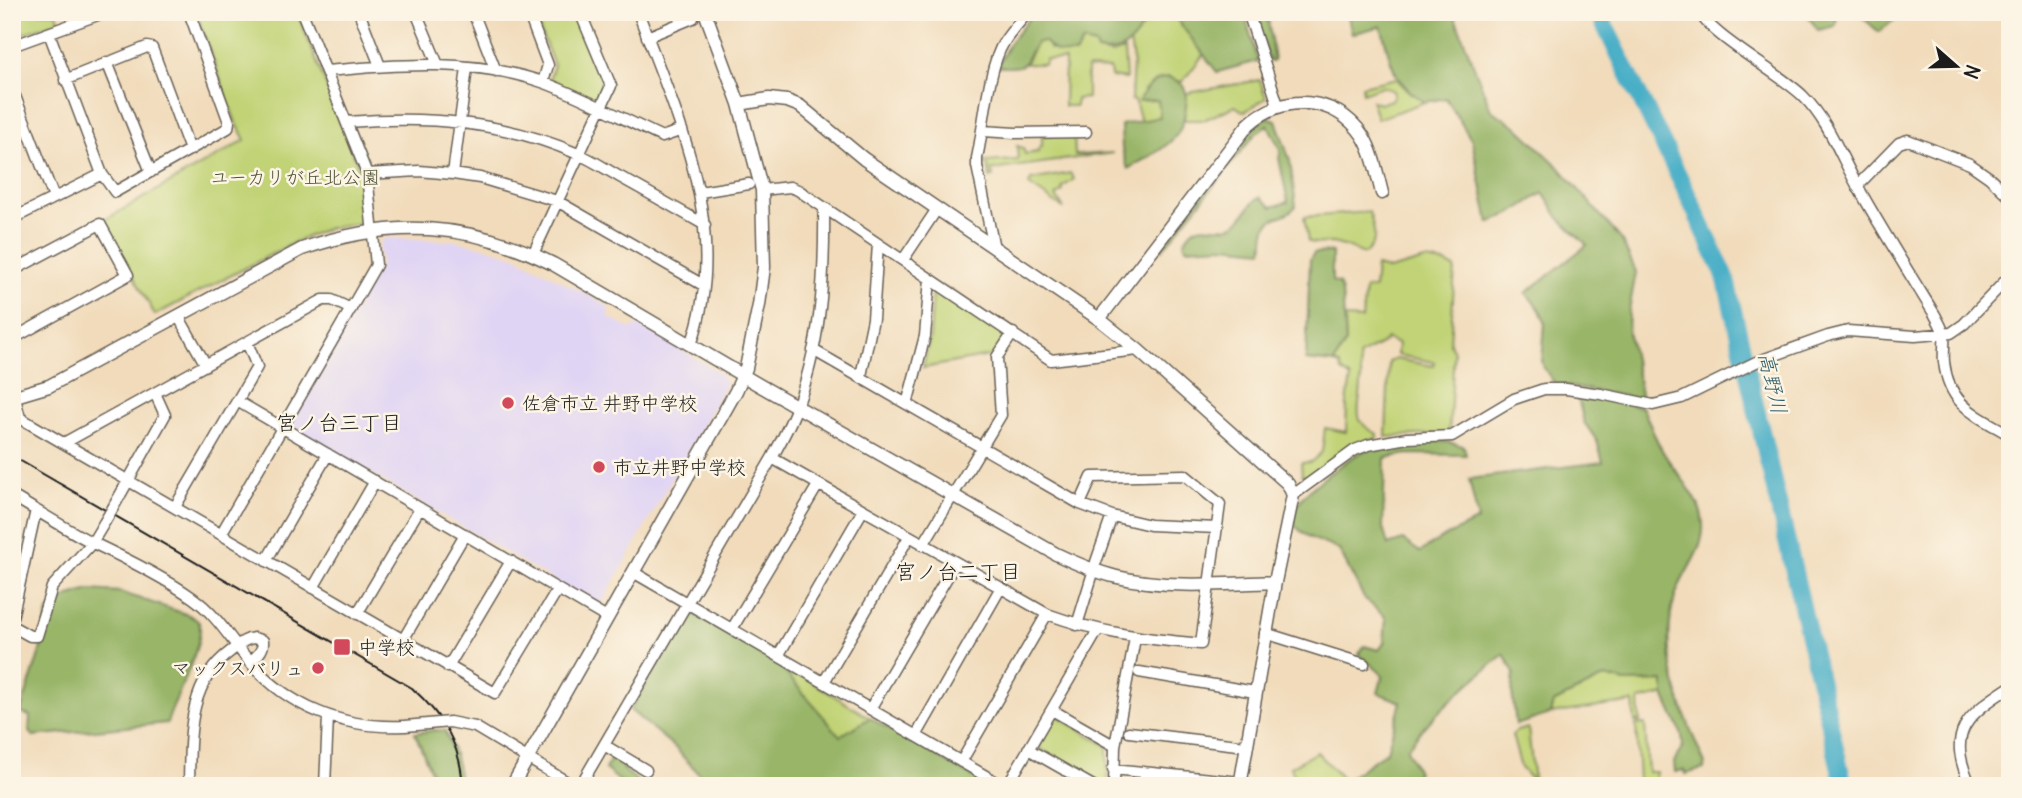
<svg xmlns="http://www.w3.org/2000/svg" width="2022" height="798" font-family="Delius,'Klee One',sans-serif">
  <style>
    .built { fill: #e0d4f4 }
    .green { fill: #c1d376; stroke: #6e7849; stroke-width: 2 }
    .forest { fill: #98b567; stroke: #5a6842; stroke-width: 2 }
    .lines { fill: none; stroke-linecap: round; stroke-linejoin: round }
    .river { stroke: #48afc7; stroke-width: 18 }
    .minor-casing { stroke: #675f54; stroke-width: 13 }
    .tertiary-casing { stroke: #675f54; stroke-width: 15 }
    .minor { stroke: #fff; stroke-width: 10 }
    .tertiary { stroke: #fff; stroke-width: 12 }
    .tram { stroke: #1c1c1c; stroke-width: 2 }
    .minor-bridge-casing { stroke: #675f54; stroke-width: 13; stroke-linecap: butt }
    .minor-bridge { stroke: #fff; stroke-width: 10 }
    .poi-dot { fill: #d1495b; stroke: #fcf5e5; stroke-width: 2.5 }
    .labels { text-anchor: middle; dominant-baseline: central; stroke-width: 5; stroke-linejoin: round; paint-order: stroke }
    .park-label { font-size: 19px; fill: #4e5337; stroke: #fcf5e5 }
    .poi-label { font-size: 19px; fill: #1c1c1c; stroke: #fcf5e5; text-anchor: start }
    .water-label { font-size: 21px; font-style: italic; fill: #305e69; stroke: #fcf5e5 }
    .neighbourhood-label { font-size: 21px; fill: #1c1c1c; stroke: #fcf5e5 }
  </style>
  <rect width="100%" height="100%" fill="#fcf5e5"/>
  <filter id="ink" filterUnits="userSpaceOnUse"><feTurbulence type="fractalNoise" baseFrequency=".0143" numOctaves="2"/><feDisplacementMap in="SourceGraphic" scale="14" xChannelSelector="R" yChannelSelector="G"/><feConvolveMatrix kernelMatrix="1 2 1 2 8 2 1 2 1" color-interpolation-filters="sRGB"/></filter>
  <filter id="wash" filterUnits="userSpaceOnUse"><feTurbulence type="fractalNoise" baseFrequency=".00686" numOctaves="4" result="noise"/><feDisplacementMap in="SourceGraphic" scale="28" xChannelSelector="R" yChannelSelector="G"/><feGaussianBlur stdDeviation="1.57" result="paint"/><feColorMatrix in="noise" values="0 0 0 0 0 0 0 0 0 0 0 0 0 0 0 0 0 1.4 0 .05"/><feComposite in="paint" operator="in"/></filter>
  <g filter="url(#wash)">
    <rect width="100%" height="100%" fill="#f1dbbb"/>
    <!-- built -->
    <path class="built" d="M385,238L456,241L489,248L515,256L608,306L609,317L630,329L639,325L720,373L726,383L602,603L596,605L292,427L291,422L381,265L379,245Z"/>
    <!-- green -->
    <path class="green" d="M12,12H56L60,21L13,37Z
      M196,12H297L362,176L366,222L329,228L299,240L155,315L103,221L245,140L235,120Z
      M551,12H575L604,86L599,97L594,98L553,83L550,77L554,65L537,23L539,17Z
      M1151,16L1175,17L1204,54L1182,82C1164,76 1158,80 1144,90L1158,100L1160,117L1141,122L1135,101L1131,100L1133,61L1130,41Z
      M1037,42H1045L1050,49L1083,42L1095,45L1097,51L1112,54L1124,50L1126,79L1111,77L1110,69L1087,68V98L1076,99V106H1064L1065,60L1046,59L1044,64H1025Z
      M1396,78L1409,92L1425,102L1377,119L1372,101L1380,104L1391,100L1394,95L1393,91L1382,86L1363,93L1362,86Z
      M1260,80L1266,98L1244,112L1235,106L1204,120H1184L1187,93Z
      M1042,135H1074L1075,155L1113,153L992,170L993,177L990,178L988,165H981L982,162L1018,160L1017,146L1023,148L1025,154L1038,152L1039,147L1042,146Z
      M1070,173L1074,179L1062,188L1063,191L1056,196L1064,209L1029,185L1031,180Z
      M1369,212C1374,228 1380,242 1364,254C1353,250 1342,244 1331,243C1322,243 1316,245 1308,241L1304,217Z
      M1425,260L1445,263L1455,268L1450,344L1454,352L1449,433L1386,437L1389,362L1396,359L1433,366L1434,362L1397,355L1398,344L1387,339C1379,348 1368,349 1359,356C1360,366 1362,376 1361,385C1360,410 1350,420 1377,434L1378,438C1351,442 1329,462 1307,477L1302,475L1301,463L1311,462L1322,452L1325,428L1346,432L1347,402L1351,378L1342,371L1340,365L1334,363L1346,342L1345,318L1362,319L1365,288L1374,289L1376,266L1389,270Z
      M939,290L1003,332L1004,338L994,355L923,368L930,336L933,292Z
      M773,658L870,718L840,737Z
      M1605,677L1625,682L1664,681V695L1639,700L1640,722H1635L1633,702L1550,714L1553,703Z
      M1057,716L1107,746L1108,784L1106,786L1039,748L1037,745L1051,718Z
      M1645,724L1648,772H1656L1655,786H1547L1639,782L1636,725Z
      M1528,728L1534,782L1521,768L1512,735L1517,731Z
      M1317,752L1349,786H1301L1290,767Z"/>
    <!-- forest -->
    <path class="forest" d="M1034,12H1244L1258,61L1217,72L1175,17L1151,16C1133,38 1129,56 1097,51L1095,45L1083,42L1075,54C1061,54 1054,53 1045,42H1037C1019,65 1033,68 998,67L1008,45Z
      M1252,12H1267L1274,61L1270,62Z
      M1347,12H1453L1491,110L1516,126L1559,167L1621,239L1636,272L1629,311L1628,330L1642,399L1555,384L1544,368L1542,361L1545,322L1540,310L1526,293L1587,245L1559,218L1543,193L1510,214L1489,223L1472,141L1446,98L1425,102C1390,80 1392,63 1381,26L1352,34Z
      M1805,12H1838L1835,26L1818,30Z
      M1866,12H1904L1879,32L1863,18Z
      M1168,77C1184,82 1188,89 1186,106C1184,115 1184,124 1178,133C1168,148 1144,159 1128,169L1122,149L1121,125L1160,117L1158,100L1139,101C1145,88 1154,79 1168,77Z
      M1267,117L1276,120L1290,161L1296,206C1288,218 1274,214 1267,226C1263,233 1265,242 1263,250L1224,246L1186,248L1184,242C1197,218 1206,229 1227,227C1243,225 1247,203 1260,197L1272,207L1288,202L1279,158L1281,151L1268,125L1255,134L1162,250H1158L1253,128Z
      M1332,252V281L1339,283L1342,292L1346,342L1334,363L1306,360L1310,259L1314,253Z
      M1577,394L1642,407C1650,422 1655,440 1665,455C1679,478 1705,500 1703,530C1702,552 1683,573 1676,594C1657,651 1682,712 1705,764L1704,769L1685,774L1684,770L1675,772L1674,762L1683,746L1682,735L1664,695V681L1625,682L1605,677L1553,703L1550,714L1516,725L1512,692L1514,673L1504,654C1469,684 1434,711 1407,749L1418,772L1404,786H1357L1350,777L1387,751L1401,702L1378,693L1383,675L1359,654L1364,646L1379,650L1384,643L1386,618L1364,598L1339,550C1322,542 1304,538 1293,523C1295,516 1295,508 1299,502C1307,489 1353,454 1368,449C1392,441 1441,436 1464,447L1466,455L1407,454L1385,458L1383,528L1388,545L1403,540L1420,552L1440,539L1478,520L1469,479L1603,462L1597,441L1584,422Z
      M89,590L120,592L189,615C190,616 197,620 198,621C209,636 172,703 167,723L33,736L29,732L30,716L20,713L40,651L48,611L67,597Z
      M690,612L773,658L840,736L870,718L989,786H696L701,777C695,766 684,761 678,750L630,710Z
      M435,730L445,731C453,748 459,767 460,786H432V774L415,733Z
      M613,756L625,764L623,769L642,785L649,786H626L605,769Z"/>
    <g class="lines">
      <!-- river -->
      <path class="river" d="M1598,12L1685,189L1725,276L1844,786"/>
    </g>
  </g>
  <g filter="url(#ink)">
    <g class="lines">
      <!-- minor casing -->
      <g class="minor-casing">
        <path id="minor" d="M359,12L380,66
          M416,12L438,65
          M473,12L496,71
          M528,12L548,65L543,82
          M638,12C678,119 732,230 691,345
          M1248,12L1278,105
          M1700,12C1708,34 1781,74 1803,96C1829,122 1840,155 1858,187C1882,230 1909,273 1935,315C1938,321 1943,329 1944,335C1945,344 1943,354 1944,362C1949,406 1976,415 2010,435
          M49,33L102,174L115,192L228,128L229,122L189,12
          M647,37L693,18
          M12,46L106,12
          M107,62L151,172
          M326,71C397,64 476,58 545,83C585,98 623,119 662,137L682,130
          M65,80L147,47L152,48L190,150
          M12,97L15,96L54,198
          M347,122C427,116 504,121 578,154C593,160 607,170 620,177C649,193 677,209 705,225
          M983,131L1015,133L1086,132
          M367,174L419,171L453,174L480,178L557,201L703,285
          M453,174L467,68
          M1857,186L1899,143L1908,140L1970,164L1990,178L2010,197
          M762,190L790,187L798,190L1051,360L1138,350
          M700,192L749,184
          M12,219L102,174
          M994,248L977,166V158C984,127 988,67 1004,42C1011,31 1020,22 1028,12
          M533,254L611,86L580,12
          M903,260L937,209
          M12,271L100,224L128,275L12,339
          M181,321L206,365
          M813,350L1080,504L1112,516L1150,525L1217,528
          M861,376L873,319L878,244
          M12,386L20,418L495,693L558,589
          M237,401L607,618
          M907,404L925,336L930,279
          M64,443L323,300H332L351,309
          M772,458L1047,614C1100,633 1145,639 1201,644L1220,504L1185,475L1092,477L1080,504
          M1293,495L1355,450L1368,445L1407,438L1452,436L1514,399L1544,389H1566L1601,394L1653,405L1682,398L1756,362L1828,336L1848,331L1915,336L1951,333L1964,324L2010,276
          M12,496C38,511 64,528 91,542C125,558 162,576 193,598C217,615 230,639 249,661C289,708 344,729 405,726
          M114,506L165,415L155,393
          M175,507L257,367L247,342
          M221,534L376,265L367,174L302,12
          M923,545L1001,415L997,357L1013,333
          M266,561L328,454
          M1096,562L1112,516
          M633,572L1003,786
          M313,588L375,481
          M357,614L420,508
          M12,618L36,510
          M1077,625L1092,576
          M12,626L30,636H37L52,587L92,543L104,523
          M732,629L818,485
          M1265,633L1364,664
          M403,640L465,534
          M778,656L863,510
          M448,667L511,561
          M1139,672L1255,692
          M824,682L909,537
          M870,709L955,564
          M1052,710L1115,746
          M475,727L574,786
          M1129,732L1246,746
          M916,736L1000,589
          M604,745L646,770
          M1028,749L1093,786
          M961,762L1047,614
          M1113,769L1240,782
          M189,786C190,736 187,683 231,651C239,645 244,639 254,638L263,641C264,651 256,657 249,662
          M325,786L328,717
          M580,786L772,458C780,443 788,429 794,414C821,349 825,277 824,207
          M1007,786L1098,630
          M1114,786L1115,746L1135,638
          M1971,786C1945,732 1967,715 2010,687"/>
      </g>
      <!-- tertiary casing -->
      <g class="tertiary-casing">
        <path id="tertiary" d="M739,104L769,99L787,101L800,106L864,159L1099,319L1138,350L1288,484L1293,495L1275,582L1240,786
          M1099,319L1248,125C1282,93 1336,95 1363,136C1373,152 1377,174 1382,193
          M12,397L49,386L302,249C390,218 470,222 553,264L759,385L1056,554C1075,563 1096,572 1117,577C1169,589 1222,584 1275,582
          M512,786L736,391L746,368L759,305L764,267L762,190L739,104L705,12"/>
      </g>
      <!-- minor -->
      <use href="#minor" class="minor"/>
      <!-- tertiary -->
      <use href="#tertiary" class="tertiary"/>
      <!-- tram -->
      <path class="tram" d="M12,456L412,688C443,716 460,743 463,786"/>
      <!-- minor-bridge casing -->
      <g class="minor-bridge-casing">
        <path id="minor-bridge" d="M104,523L114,506
          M405,726L450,722L475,727"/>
      </g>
      <!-- minor-bridge -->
      <use href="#minor-bridge" class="minor-bridge"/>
    </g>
  </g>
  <!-- markers -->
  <g class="poi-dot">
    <circle cx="508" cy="403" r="7"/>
    <circle cx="599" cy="467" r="7"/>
    <rect x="333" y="638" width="18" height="18" rx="3.5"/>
    <circle cx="318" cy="668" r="7"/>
  </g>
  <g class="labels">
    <!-- park labels -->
    <g class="park-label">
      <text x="295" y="177">ユーカリが丘北公園</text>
    </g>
    <!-- poi labels -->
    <g class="poi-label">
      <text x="522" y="403">佐倉市立 井野中学校</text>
      <text x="613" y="467">市立井野中学校</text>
      <text x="358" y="647">中学校</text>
      <text x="304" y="668" text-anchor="end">マックスバリュ</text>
    </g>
    <!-- water labels -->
    <g class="water-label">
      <text transform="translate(1773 383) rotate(77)">高野川</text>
    </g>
    <!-- neighbourhood labels -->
    <g class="neighbourhood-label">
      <text x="339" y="422">宮ノ台三丁目</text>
      <text x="958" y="571">宮ノ台二丁目</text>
    </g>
  </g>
  <!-- margin -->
  <rect width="2022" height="798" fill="none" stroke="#fcf5e5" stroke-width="42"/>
  <!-- north arrow -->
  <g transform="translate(1956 66) rotate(110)" stroke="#fcf5e5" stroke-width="5" paint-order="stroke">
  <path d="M0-5L12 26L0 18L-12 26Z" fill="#1c1c1c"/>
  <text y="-10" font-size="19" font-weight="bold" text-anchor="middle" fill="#1c1c1c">N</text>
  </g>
</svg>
